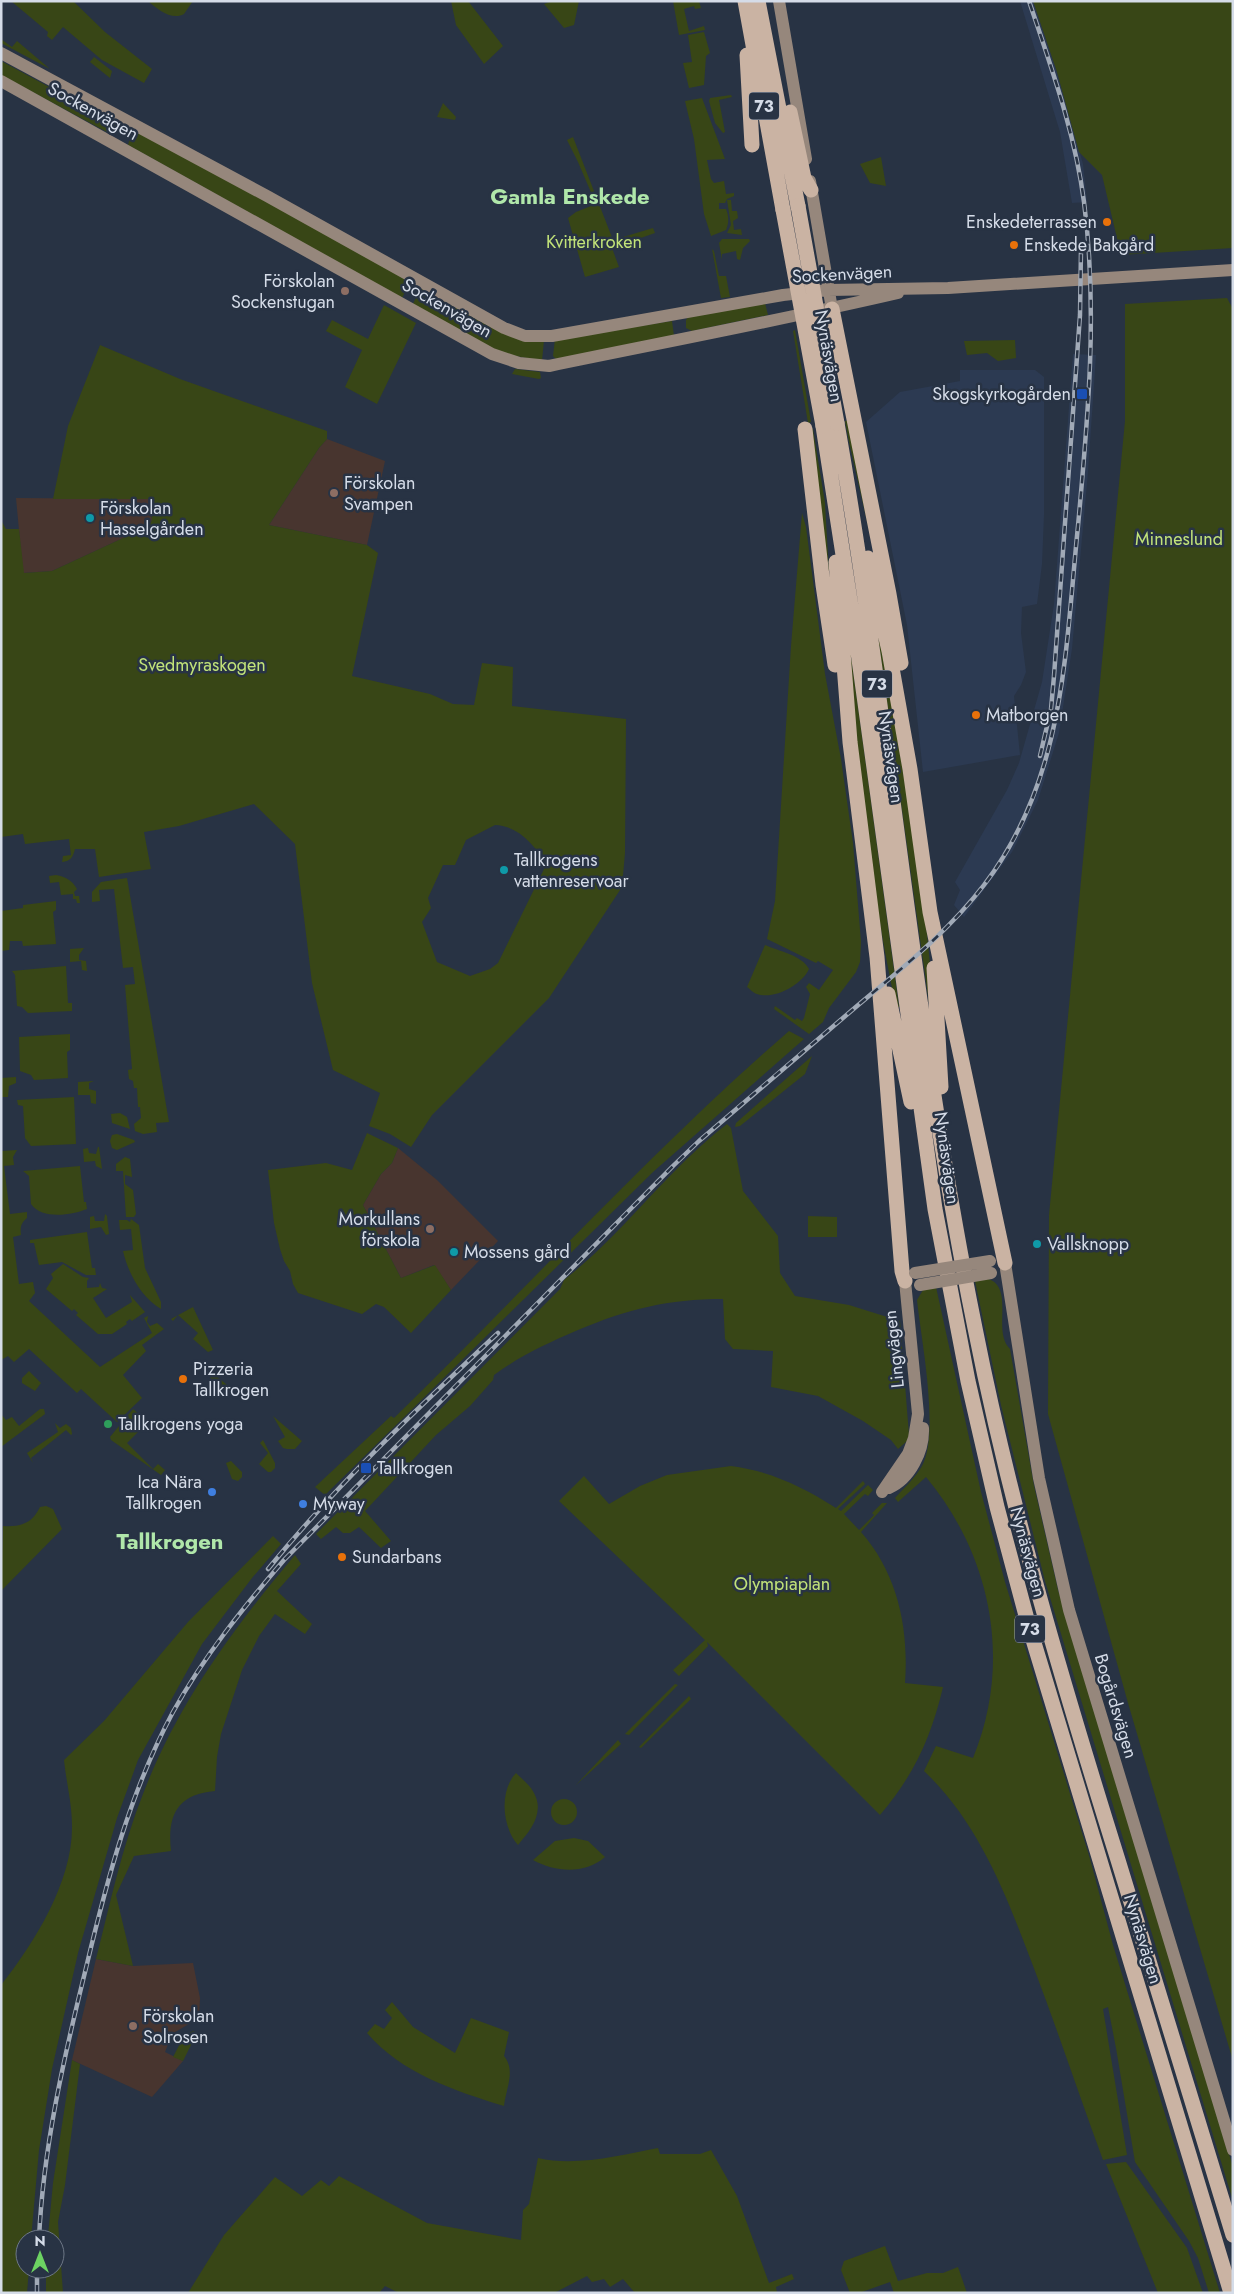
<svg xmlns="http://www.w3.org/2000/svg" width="1234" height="2294" font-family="Jost,sans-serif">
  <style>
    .built { fill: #2c3a52 }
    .education { fill: #48352f }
    .green { fill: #384616; fill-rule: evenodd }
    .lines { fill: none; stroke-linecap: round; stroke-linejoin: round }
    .secondary { stroke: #96877c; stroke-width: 12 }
    .highway { stroke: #cab3a3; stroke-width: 15 }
    .rail-casing { stroke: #a1aab7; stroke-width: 4.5 }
    .rail { stroke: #283344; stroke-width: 2.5; stroke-dasharray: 8; stroke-linecap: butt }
    .secondary-bridge { stroke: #96877c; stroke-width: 12 }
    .highway-bridge { stroke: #cab3a3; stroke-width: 15 }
    .food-dot { fill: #e8710a; stroke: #283344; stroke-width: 2 }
    .education-dot { fill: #8d6e63; stroke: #283344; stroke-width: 2 }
    .transit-dot { fill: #1a4fb4; stroke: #283344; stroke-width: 2 }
    .culture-dot { fill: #0f9aa8; stroke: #283344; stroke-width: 2 }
    .leisure-dot { fill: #2e9e5b; stroke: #283344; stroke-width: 2 }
    .shop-dot { fill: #3f7fe0; stroke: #283344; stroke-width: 2 }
    .labels { text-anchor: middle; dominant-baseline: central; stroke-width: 5; stroke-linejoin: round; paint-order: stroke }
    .shield { fill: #283344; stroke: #a1a9b7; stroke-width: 1 }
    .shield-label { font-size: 16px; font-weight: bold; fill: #d5dce8 }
    .street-label { font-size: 18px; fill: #d5dce8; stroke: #283344 }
    .poi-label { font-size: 18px; fill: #d5dce8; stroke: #283344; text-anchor: start }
    .park-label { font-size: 18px; fill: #c2e379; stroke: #283344 }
    .district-label { font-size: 22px; font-weight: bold; fill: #b0e7aa; stroke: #283344 }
  </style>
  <rect width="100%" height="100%" fill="#283344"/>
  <!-- built -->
  <path class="built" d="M1020,1H1033L1057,72L1083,164L1087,202L1072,203L1060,132Z
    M1073,354L1096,355L1088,472L1072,649L1059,733L1038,800L1012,852L964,917L954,905L960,890L955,882L1007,790L1019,763L1042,682L1054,604Z
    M960,370H1035L1044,377V515L1042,564L1037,604L1022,607L1021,633L1026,672L1021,685L1014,696L1020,755L923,772L907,625L866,422L900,392L960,381Z"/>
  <!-- education -->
  <path class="education" d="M327,439L385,461L367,545L269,525L319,448Z
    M16,498L150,499L152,520L149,526L52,571L23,573Z
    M398,1148L437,1180L498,1241L451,1290L434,1265L401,1278L363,1205L381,1174L392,1163Z
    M96,1959L133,1966L193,1963L200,1998L199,2018L172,2034L165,2052L183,2061L152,2097L72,2060Z"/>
  <!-- green -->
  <path class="green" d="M11,1H73L105,32L152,69L144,83L102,60L63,27L52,40L47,36L48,32Z
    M148,1H193L184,14C172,21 157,9 148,1Z
    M451,1H468L503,46L484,64L456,25Z
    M552,1H579L574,25L564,28L544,4Z
    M673,1H699L701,8L695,9L694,6L684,9L689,31L704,26L705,30L679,35Z
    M1033,1H1233V248L1121,255L1102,175L1079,152L1057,72Z
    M704,32L710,53L706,56L704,85L689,88L683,63L692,62L688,35Z
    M1,39L12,47L17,41L50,69L1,43Z
    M94,57L112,71L110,78L90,62Z
    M1,61L114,122L117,125L115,130L107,132L1,75Z
    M731,95L732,97L719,100L725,132L723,133L715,123L709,101L710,98Z
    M702,98L725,159L707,160L711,179L714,183L724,181L726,194L734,193V196L727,199L725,203H719V209H726C729,216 729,223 726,230L711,236L704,214L694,139L685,101Z
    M443,103L456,117L455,120L437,117Z
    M136,130L411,281L402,298L128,145L130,138Z
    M573,137L613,240L653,228L655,233L612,248L619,267L585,277L568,218L576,212L596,204L578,162L567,140Z
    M881,157L886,186L870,183L860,164Z
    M727,200H731L732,211H737L738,218L733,221L734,230L741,229L742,235L727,233L731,225Z
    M722,239H749L750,241L743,248L740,260L737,259L736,251L722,254V260L719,243Z
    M712,249L714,251L719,276H726L730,297L721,298Z
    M420,288L544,340L542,361L500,353L413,304Z
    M1227,298L1233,309V2061L1128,1703L1048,1414L1049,1215L1125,421V304Z
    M765,303L768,315L692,331L686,328V320L688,317Z
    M384,305L416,323L377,404L345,387L362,350L326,331L332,320L368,339Z
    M672,321L674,336L556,359L553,356L555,339Z
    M795,330L811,422L808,423L793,331Z
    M1015,340L1016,358L998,361L987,353L967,355L964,341Z
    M100,345L180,379L327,431V439L319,448L269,525L367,545L378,553L352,676L430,694L453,704L474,705L482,663L513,667L512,706L626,719L625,853L622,887L549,998L432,1115L411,1147L390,1134L369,1126L380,1093L333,1070L312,983L295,844L254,804L179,826L144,832L151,869L99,877L95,849H75C73,857 71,861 62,862L63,856L71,855L69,839L25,844L23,834L1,837V520L6,529H19L24,573L52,571L149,526L152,520L150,499H53L68,426ZM495,825C518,826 535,845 546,865L498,963L490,969L470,976L437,962L422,922L431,908L428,898L443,865H455L466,840Z
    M515,369L540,372L541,378L539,379L512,374Z
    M850,420L878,570L849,442L845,421Z
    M813,429L825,503L830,590L809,430Z
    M802,513L806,527L825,674L841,759L853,843L861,942L860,962L856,972L829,1008L823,1022L809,1034L774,1009L775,1006L795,1020L797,1018L802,1021L804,1018L810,994L806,987L809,983L819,990L833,970L818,961L816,963L767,939L775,901L791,646Z
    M880,629L923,895L930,964L929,1003L877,630Z
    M848,634L899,1007H896C870,885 856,759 848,634Z
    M56,875C66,877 72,880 77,889L74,892L75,896H79L80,903H77L76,899H73V894L61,895L59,882L50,883L49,876Z
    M127,878L169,1122L156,1123L157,1132L143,1134L135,1131L134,1124L141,1118L140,1107H138L137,1088H134L133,1081L129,1079L128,1070L132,1069L125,985L135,984L133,967L123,968L114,889L99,890L100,901L92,902V892L101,882Z
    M56,901V910L53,912L56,944L23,946L22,941H10L9,950L1,951V911L23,908V905Z
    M765,945C778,951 802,955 809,969C802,985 774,1000 757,994C753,993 750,989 747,987Z
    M84,948L79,955V960L86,961L87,971L82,970L81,961L70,962V949Z
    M66,966L68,1003H72V1011L28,1013L22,1007L17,1006L15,975L12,971Z
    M789,1031L804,1039L653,1172L325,1495L315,1487L391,1416L394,1418C526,1289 650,1152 789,1031Z
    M70,1034V1050L67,1052L68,1078L34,1080L31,1075L20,1071L19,1037Z
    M812,1056L805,1074L740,1126L735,1127L736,1123Z
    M16,1077V1083L9,1086L8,1097H1V1078Z
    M94,1081L89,1083V1089L96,1091V1104L91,1103L90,1095H78V1082Z
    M74,1097L76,1144L31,1146L25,1138L23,1106L18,1105L17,1100Z
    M120,1113L127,1117L130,1129L112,1123L111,1114Z
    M727,1124L731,1128L743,1191L778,1236L780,1273L795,1296L849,1305L900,1321L909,1435L907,1441L898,1449L891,1440L863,1421L818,1396L771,1387L773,1351L733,1349L725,1339L723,1299C668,1299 628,1309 578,1330C546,1344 523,1354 494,1375L493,1380L470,1406L436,1435L365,1511L391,1541L381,1548L359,1527L350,1533H343L336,1527L321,1539L316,1534L560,1289L564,1280C623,1234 667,1170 727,1124Z
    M367,1133L398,1148L392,1163L381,1174L363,1205L401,1278L435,1265L451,1290L411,1333L384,1307L376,1304L362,1314L298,1293L293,1284L290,1271L284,1261L280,1249L274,1223L268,1170L326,1163L352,1170Z
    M117,1134L134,1140L135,1142L117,1150L112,1148L110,1141L112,1135Z
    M98,1147H99L102,1169L96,1166L95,1161L84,1162L83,1149L88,1148L89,1153L96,1154Z
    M17,1150L13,1157L14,1165L4,1166L10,1214L27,1212V1218C21,1223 20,1227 21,1235L13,1237L19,1284L33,1282L35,1293L29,1301L100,1367L152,1333L144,1318L148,1316L147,1322L150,1326L157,1323L164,1329L142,1345L146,1351L123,1375L142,1398L117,1422L81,1389L77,1393L29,1349L14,1362L8,1356L1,1360V1151Z
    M125,1157L130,1159L132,1177L125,1175V1184L133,1190L136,1214L134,1217H126L123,1171H116V1164Z
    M80,1166L84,1202H86L87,1209C72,1215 42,1220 31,1204L29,1176L23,1171Z
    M105,1214L107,1216L109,1234L106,1235L101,1227L90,1229V1217L94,1216L95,1221H104Z
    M808,1216L837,1217V1237H808Z
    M131,1219L139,1225L145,1268L161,1302V1309C141,1297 128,1273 123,1251L133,1250L131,1229L120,1230L119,1220H127L130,1222Z
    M87,1232L92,1268H95L96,1275H86L62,1262L39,1265L34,1243H30V1240Z
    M63,1264L83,1277L89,1278L87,1281V1288L99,1287L100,1283L102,1288L107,1289L93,1298L106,1318L132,1302L130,1295L145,1312L132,1321L130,1319L126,1322L127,1324L112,1334H98L76,1315L78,1313L74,1309L72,1311L46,1289L53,1278L51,1274Z
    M985,1278C1017,1285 991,1331 1010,1349L1034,1486L1058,1590L1233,2167V2201L1045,1581L1001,1405L975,1281Z
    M936,1287L981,1492L1005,1582L1090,1859L1113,1945L1220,2293H1209L1198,2258L1189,2241L1135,2162L1116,2048L1108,2007L1103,2009L1127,2155L1103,2160C1080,2098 1059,2034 1035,1971C1008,1900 981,1825 924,1771L936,1746L973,1758C1013,1661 991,1555 926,1477L898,1502L895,1498C904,1488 916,1477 922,1466C940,1433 921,1339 917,1300L923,1290Z
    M193,1307L213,1350L208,1352L193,1339L198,1333L178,1315L173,1321L171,1319Z
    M201,1363L233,1390L232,1391C220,1390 210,1377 202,1369L204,1365Z
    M29,1371L41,1383L35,1391L22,1383V1378Z
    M40,1409H44L45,1414L1,1447V1414L6,1420L12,1417L19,1426Z
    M133,1409L142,1417L132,1427L138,1432L127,1443L153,1469L158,1464L165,1470L161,1475L111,1440L110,1437Z
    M273,1416L302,1441L295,1449H287L283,1448L278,1441L285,1437Z
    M55,1423L60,1428L66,1424L71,1428L72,1434L71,1435L66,1430L31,1458L33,1463L27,1453L58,1432Z
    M263,1440L275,1463V1468L271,1472H268L259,1464L268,1453L260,1443Z
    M231,1461L242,1472V1477L238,1481L232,1479L226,1463Z
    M731,1466C770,1471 803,1487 836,1508L863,1481L865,1484L838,1509L841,1511L868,1485L873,1490L868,1496L865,1494L844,1514L859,1530L874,1515L872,1513L882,1503H887L861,1532C898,1574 909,1629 905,1683L943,1687C931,1738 914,1775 880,1815L707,1642L708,1646L679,1676L673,1670L705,1640L559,1501L584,1476L609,1504L640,1486L667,1475Z
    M46,1506L53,1509L62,1529L1,1591L3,1526C20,1527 32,1524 40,1507Z
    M273,1536L281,1544L252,1578L202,1644L138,1760L117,1818L78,1953L52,2069L39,2150L31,2239H25V2269H29L27,2293H1V1985C35,1942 73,1881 72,1825C72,1803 66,1781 64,1760L104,1721L188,1622Z
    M295,1555L301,1564L277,1591L312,1624L305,1634L275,1614L259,1636L242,1670L221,1734L217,1757L215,1791C177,1794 167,1816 171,1851L134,1856L116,1895L133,1966L96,1959C110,1904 122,1847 143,1794C177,1705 234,1627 295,1555Z
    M675,1684L678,1685L629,1735L625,1734Z
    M689,1696L691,1699L641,1748L639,1747Z
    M618,1740L621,1744L576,1785Z
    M516,1773C522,1779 530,1785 534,1793C545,1813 530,1831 518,1845C502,1827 499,1791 516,1773Z
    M551 1812a13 13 0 1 1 26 0a13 13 0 1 1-26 0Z
    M574,1838L588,1841L605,1857C584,1875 555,1872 533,1860L555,1841Z
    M392,2002L413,2027L455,2053L471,2018L509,2032L504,2056C516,2071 506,2088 504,2106C455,2091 401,2073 367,2033L375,2024L384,2029L392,2018L385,2010Z
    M193,2031L197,2033L183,2061L173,2057L184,2036Z
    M72,2060L80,2064L65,2185L58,2222L63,2293H46V2269H55V2239H48V2236L53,2183Z
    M658,2148L660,2154H700L711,2150L737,2196L769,2283L792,2274L794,2279L776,2287L777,2293H635L623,2279L610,2287L604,2279L592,2282L587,2276L554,2293H399L385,2286L379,2293H188L224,2235L275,2177L302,2196L321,2180L329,2186L339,2176L427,2223L521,2240L523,2210L529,2204L538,2158C575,2167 622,2155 658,2148Z
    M1126,2162L1187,2248L1203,2293H1158L1106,2164Z
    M885,2246L898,2281L927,2273H943L958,2267L967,2293H894L890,2282L859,2293H850L841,2270L844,2261Z"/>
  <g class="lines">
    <!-- secondary -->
    <path class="secondary" d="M779,1L806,159
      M1,53L267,196L504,328L525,336H552L783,295L828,290L948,288L1233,270
      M1,81L492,354L519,363L549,366C665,342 782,320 898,293
      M810,181L832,309
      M1005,1263L1039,1478L1069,1610L1233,2150
      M889,1488C910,1479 924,1451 923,1428
      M882,1492L908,1454L914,1438L918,1414L905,1281"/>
    <!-- highway -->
    <path class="highway" d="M745,1L783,210
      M758,1L798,206
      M747,55L752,145
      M790,112L804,178L811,190
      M832,309L889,594L901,663
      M837,423C890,724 914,1029 975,1328C1011,1510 1063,1684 1118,1860C1156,1985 1194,2110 1233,2235
      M823,426L857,645L935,1209L968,1381L997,1507L1028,1623L1231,2293
      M805,429L823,585L835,665
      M868,558L889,651L910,769L930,912L1005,1263
      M836,562L850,742L877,957L902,1271L905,1281
      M934,968L941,1087
      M888,994L911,1102"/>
    <!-- rail casing -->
    <g class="rail-casing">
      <path id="rail" d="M1040,756L1051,709L1054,676L1080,315L1081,249
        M268,1569C338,1483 418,1408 498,1333
        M39,2239C43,2148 64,2057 86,1968C107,1880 130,1792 173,1712C204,1656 243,1608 284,1560L674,1165L699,1141C751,1096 804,1051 857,1006C902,968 948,932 984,885C1065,779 1065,653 1078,526C1088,418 1098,310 1084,202C1075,132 1051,67 1029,1
        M37,2293V2269"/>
    </g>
    <!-- rail -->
    <use href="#rail" class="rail"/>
    <!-- secondary-bridge -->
    <path class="secondary-bridge" d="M915,1273L990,1261
      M920,1285L991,1273"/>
    <!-- highway-bridge -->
    <path class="highway-bridge" d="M798,206L837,423
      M783,210L823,426"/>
  </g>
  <!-- markers -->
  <g class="food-dot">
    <circle cx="1107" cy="222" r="5"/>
    <circle cx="1014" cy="245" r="5"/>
    <circle cx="976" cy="715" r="5"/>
    <circle cx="183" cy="1379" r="5"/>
    <circle cx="342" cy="1557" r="5"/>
  </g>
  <g class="education-dot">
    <circle cx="345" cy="291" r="5"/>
    <circle cx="334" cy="493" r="5"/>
    <circle cx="430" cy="1229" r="5"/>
    <circle cx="133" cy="2026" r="5"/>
  </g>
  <g class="transit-dot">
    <rect x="1076" y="388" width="12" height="12" rx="2.5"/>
    <rect x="360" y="1462" width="12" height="12" rx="2.5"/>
  </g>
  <g class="culture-dot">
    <circle cx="90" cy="518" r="5"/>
    <circle cx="504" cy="870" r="5"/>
    <circle cx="1037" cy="1244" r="5"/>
    <circle cx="454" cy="1252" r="5"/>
  </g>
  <circle class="leisure-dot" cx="108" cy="1424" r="5"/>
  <g class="shop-dot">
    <circle cx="212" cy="1492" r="5"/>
    <circle cx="303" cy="1504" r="5"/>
  </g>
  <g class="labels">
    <!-- shield labels -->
    <g class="shield">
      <rect x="749" y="92.5" width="30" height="27" rx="4"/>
      <rect x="862" y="670.5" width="30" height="27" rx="4"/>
      <rect x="1015" y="1615.5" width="30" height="27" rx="4"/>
    </g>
    <g class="shield-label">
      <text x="764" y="106">73</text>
      <text x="877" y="684">73</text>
      <text x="1030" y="1629">73</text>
    </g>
    <!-- street labels -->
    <g class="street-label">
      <text transform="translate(93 111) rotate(29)">Sockenvägen</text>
      <text transform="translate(842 274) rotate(-3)">Sockenvägen</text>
      <text transform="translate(447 308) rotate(30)">Sockenvägen</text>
      <text transform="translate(829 356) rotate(80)">Nynäsvägen</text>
      <text transform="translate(891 757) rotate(82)">Nynäsvägen</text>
      <text transform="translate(947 1158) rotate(82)">Nynäsvägen</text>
      <text transform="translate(894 1349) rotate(-96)">Lingvägen</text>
      <text transform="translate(1028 1552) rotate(75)">Nynäsvägen</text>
      <text transform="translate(1116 1706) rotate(73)">Bogårdsvägen</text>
      <text transform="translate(1143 1939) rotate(73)">Nynäsvägen</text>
    </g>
    <!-- poi labels -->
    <g class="poi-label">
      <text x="1097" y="222" text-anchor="end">Enskedeterrassen</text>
      <text x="1024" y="245">Enskede Bakgård</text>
      <text x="335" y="281" text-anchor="end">Förskolan<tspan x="335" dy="21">Sockenstugan</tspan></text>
      <text x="1071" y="394" text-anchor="end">Skogskyrkogården</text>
      <text x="344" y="483">Förskolan<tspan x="344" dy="21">Svampen</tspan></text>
      <text x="100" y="508">Förskolan<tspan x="100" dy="21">Hasselgården</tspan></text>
      <text x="986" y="715">Matborgen</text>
      <text x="514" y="860">Tallkrogens<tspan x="514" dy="21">vattenreservoar</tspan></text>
      <text x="420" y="1219" text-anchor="end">Morkullans<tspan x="420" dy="21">förskola</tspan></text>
      <text x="1047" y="1244">Vallsknopp</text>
      <text x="464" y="1252">Mossens gård</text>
      <text x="193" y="1369">Pizzeria<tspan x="193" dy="21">Tallkrogen</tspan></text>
      <text x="118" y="1424">Tallkrogens yoga</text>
      <text x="377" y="1468">Tallkrogen</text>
      <text x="202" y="1482" text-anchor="end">Ica Nära<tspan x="202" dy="21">Tallkrogen</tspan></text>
      <text x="313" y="1504">Myway</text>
      <text x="352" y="1557">Sundarbans</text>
      <text x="143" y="2016">Förskolan<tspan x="143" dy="21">Solrosen</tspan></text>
    </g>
    <!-- park labels -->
    <g class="park-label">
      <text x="594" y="242">Kvitterkroken</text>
      <text x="1179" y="539">Minneslund</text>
      <text x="202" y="665">Svedmyraskogen</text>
      <text x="782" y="1584">Olympiaplan</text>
    </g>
    <!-- district labels -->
    <g class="district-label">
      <text x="570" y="196">Gamla Enskede</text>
      <text x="170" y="1541">Tallkrogen</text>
    </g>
  </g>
  <!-- border -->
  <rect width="1234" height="2294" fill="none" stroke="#d5dce8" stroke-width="5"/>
  <!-- north arrow -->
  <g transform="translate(40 2254)"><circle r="24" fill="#283344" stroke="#6d7786"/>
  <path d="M0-4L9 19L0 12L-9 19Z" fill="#6cd362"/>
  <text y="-8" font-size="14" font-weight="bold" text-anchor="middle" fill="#d5dce8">N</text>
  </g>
</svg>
